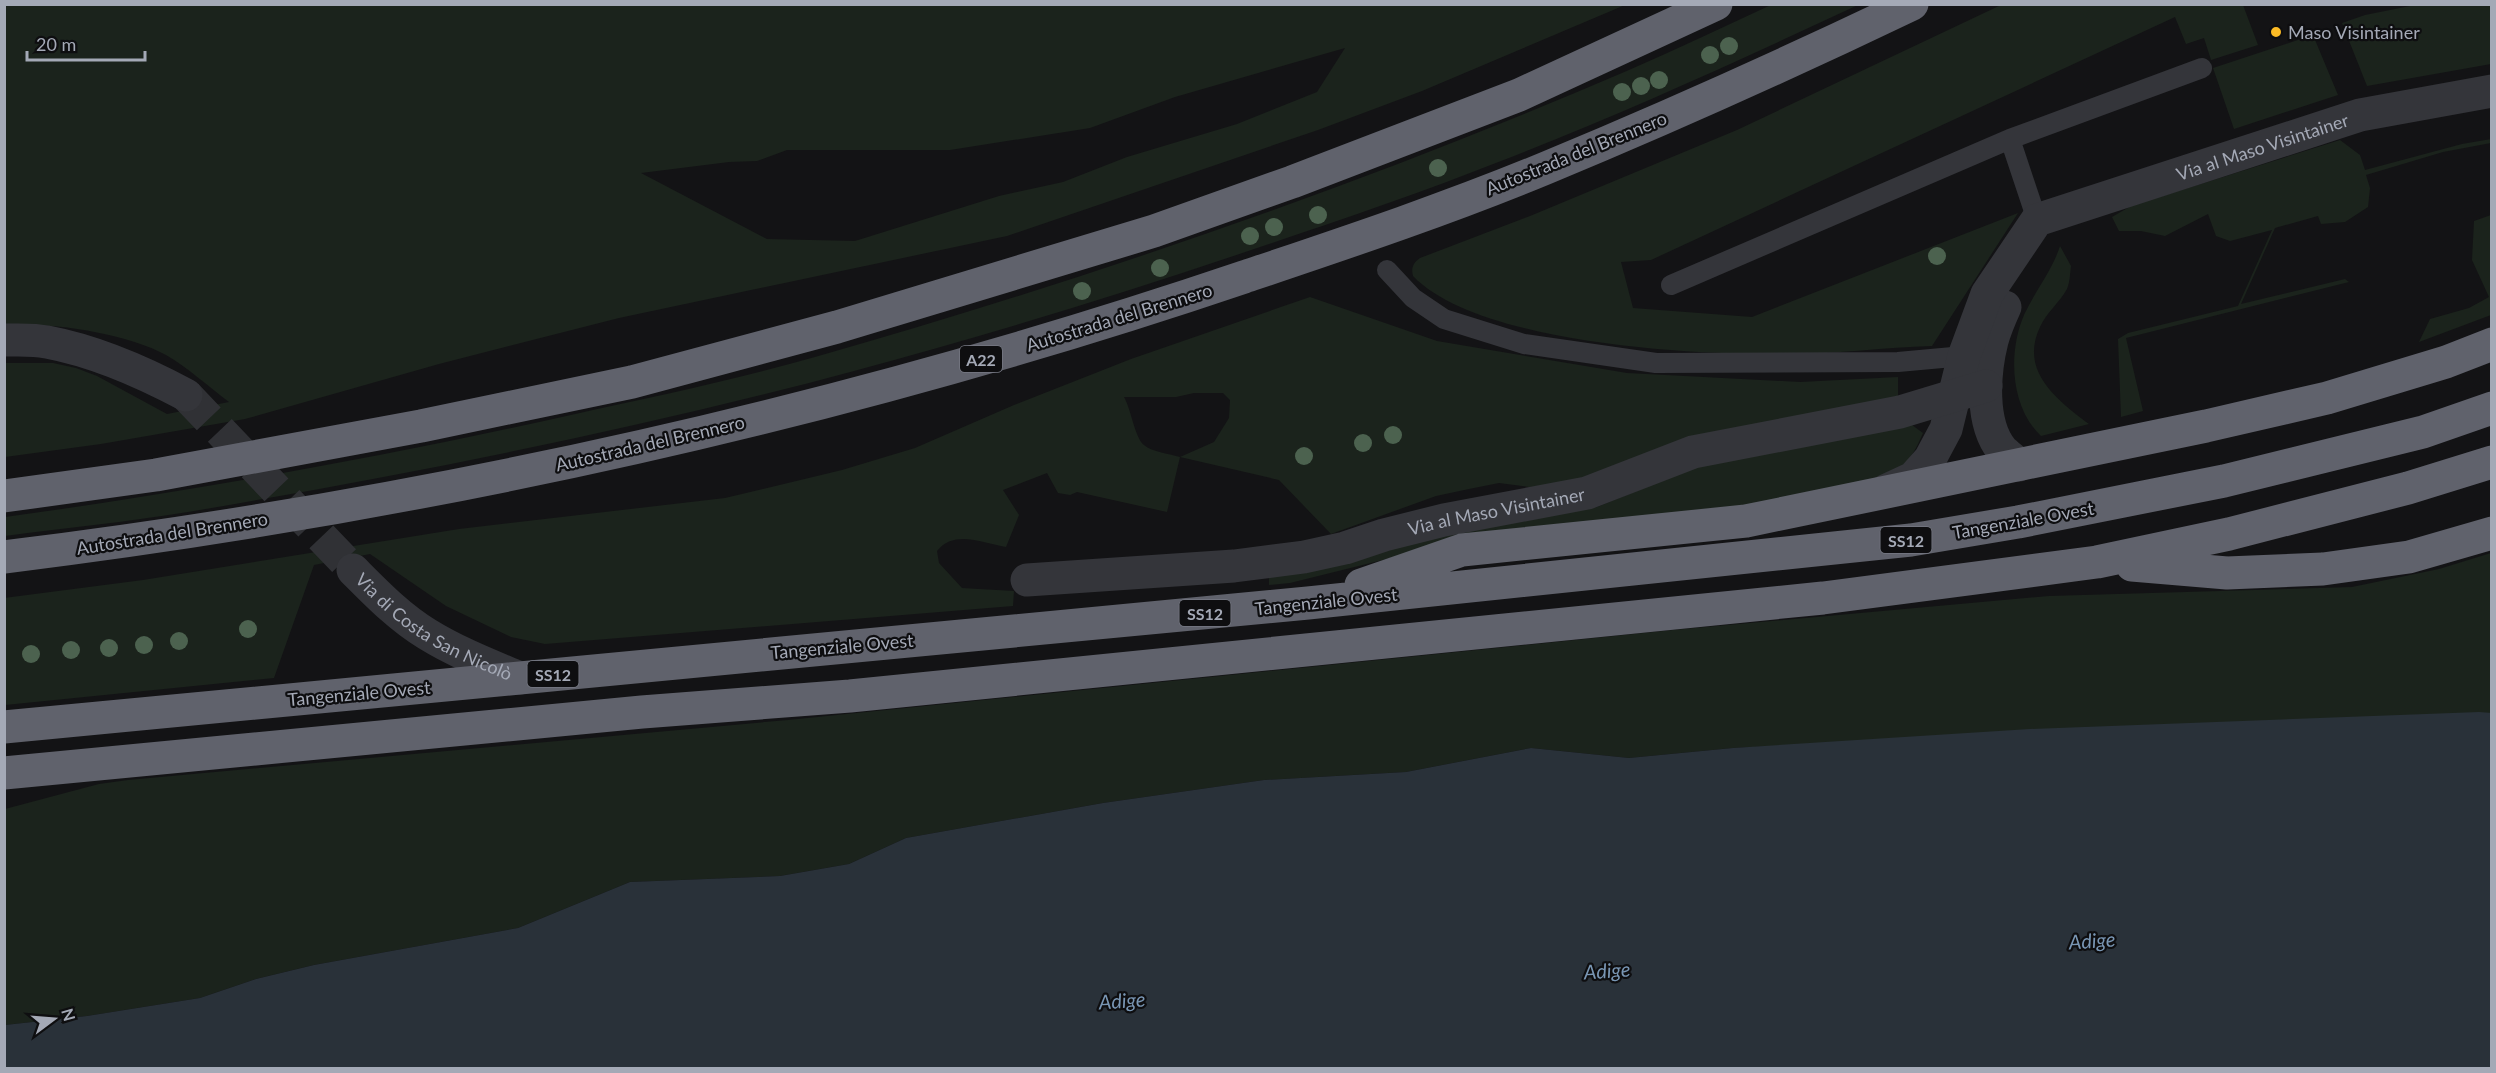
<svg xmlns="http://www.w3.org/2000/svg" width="2496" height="1073" font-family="Lato,sans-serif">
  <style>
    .green { fill: #1b231c; fill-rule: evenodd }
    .water { fill: #293139 }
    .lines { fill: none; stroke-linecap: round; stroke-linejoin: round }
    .street-tunnel { stroke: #303135; stroke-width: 33; stroke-dasharray: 33 16; stroke-linecap: butt }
    .lane { stroke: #34353a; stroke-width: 20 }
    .street { stroke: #34353a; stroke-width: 33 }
    .highway { stroke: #60626c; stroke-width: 33 }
    .tree { fill: #4c624f }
    .poi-dot { fill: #fcbb25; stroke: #0e0e10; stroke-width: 2 }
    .labels { text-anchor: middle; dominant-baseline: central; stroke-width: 4.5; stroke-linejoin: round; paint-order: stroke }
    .shield { fill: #0e0e10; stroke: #777a84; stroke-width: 1.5 }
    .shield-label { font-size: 16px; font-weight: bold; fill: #a4a9b6 }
    .poi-label { font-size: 18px; fill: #a4a9b6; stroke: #0e0e10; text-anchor: start }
    .street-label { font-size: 18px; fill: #a4a9b6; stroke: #0e0e10 }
    .water-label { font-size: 20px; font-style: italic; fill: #7996b4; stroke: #0e0e10 }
  </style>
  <rect width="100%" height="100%" fill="#131315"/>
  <!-- green -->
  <path class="green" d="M1773,4L1858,5C1740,60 1622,114 1501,161C1423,192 1343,219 1263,246C1128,292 992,334 854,371C635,430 411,474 188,512C127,522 65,528 5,536V517C196,491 382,457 571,415C653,397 735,380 815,357C1092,278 1364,184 1629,70C1677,49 1725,26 1773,4Z
    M2420,4L2491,5V64L2367,86L2342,23L2365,15Z
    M5,5H1625L1422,91L1318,130L1007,236L619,318L439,364L245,419L101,444L5,457V363H53L76,368L97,376L167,414L229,402C208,386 188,368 166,355C126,333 50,322 5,325ZM1345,48L1317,92L1237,124L1127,157L1063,182L999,196L855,241L767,239L641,173L729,162L757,161L787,150H950L1090,128L1175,97Z
    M2001,5H2243L2258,45L2211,60L2204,38L2186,44L2175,17L1651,260L1621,262L1633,308L1752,317L2018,213L1932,346C1885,347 1838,354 1791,354C1698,356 1478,344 1413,276C1411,268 1413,263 1420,258L1530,216L1737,130Z
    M2313,35L2338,95L2234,129L2213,68Z
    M2491,139V143L2443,152L2366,175L2370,188L2368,207L2345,222L2321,224L2318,216L2275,228L2241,304L2345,279L2349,282L2126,338L2143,411L2121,417L2118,339L2128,333L2238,306L2272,230L2230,241L2216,236L2208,214L2165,236L2141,231H2119L2112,217L2131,206L2340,140L2360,155L2365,170L2462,144Z
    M2491,215V315L2419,342L2430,319L2469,308L2489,297L2472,260L2474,221Z
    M2060,246L2071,266C2070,273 2070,282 2067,289C2060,302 2046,313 2040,327C2019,371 2057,400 2089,424L2041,436C2010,407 2008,352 2024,315C2035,291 2052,271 2060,246Z
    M1310,297L1437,341L1627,373L1800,382L1898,377V397L1555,486L1529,487L1499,483L1469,489L1436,496L1331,534L1279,480L1180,457L1167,512L1077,492L1070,495L1058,493L1047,473L1003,490L1019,515L1006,547C983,543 954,529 937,551L939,563L962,588L1014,591L1013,606L545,644L511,637L446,606L370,554L314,565L274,678L5,705L4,598L143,580L459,529L725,498L842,470L915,448L1014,405L1131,359ZM1194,393H1223L1230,400L1229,418L1214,442L1180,457C1170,454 1152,452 1144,445C1135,438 1131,409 1124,397H1176Z
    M1912,425L1923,433C1913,456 1907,466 1885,476L1768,504L1423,550L1290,583L1269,585V572L1402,542L1597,507L1699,466Z
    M2491,553V713L1733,748L1629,758L1531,748L1406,772L1264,780L1103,803L906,838L849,864L780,876L630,882L518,928L314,965L256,979L200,998L87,1016L5,1025V809L99,784L128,780L788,720L1673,630L2049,596L2352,587L2439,569Z"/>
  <!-- water -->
  <path class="water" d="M2479,712L2492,713L2491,1068H5V1025L87,1016L200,998L256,979L314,965L518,928L630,882L780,876L849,864L906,838L1103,803L1264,780L1406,772L1531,748L1629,758L1733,748L2030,729Z"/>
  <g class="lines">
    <!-- street-tunnel -->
    <path class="street-tunnel" d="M186,395L353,570"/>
    <!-- lane -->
    <path class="lane" d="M2010,139L2037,220
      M1387,270L1413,298L1444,319L1524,344L1656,363L1898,362L1964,356
      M1671,285L2010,139L2202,68"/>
    <!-- street -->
    <g class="street">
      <path d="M2005,307C2000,318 1995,330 1992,341C1984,373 1980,423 2002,450C2007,455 2014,460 2019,465"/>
      <path d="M4,340C18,340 33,339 47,342C95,351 143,372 186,395"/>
      <path id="s1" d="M1885,491L1913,478L1930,459L1946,429L1964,356L1987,294L2037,220L2360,115L2492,91"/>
      <path id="s2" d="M353,570C376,593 399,617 427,634C456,652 489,665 520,678"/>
      <path id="s3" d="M1027,580L1234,566L1304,557L1345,548L1384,535L1444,520L1587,493L1693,452L1900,412L1986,386"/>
    </g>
    <!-- highway -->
    <path class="highway" d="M4,496L156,475L421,426L632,382L837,327L1154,231L1292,182L1519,95L1716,4
      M4,557C425,505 842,413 1244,277C1345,243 1447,209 1546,168C1669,117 1791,62 1912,4
      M2132,565L2227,573L2323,569L2409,557L2492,533
      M1361,585L1462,550L1746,521L2206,426L2327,398L2446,362L2492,344
      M4,727L1308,603L1911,540L2018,522L2224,481L2423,432L2492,408
      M4,773L642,712L850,696L1823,598L2097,562L2229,534L2408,488L2492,462"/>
  </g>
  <!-- trees -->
  <g class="tree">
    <circle cx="1729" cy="46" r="9"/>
    <circle cx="1710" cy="55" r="9"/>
    <circle cx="1659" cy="80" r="9"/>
    <circle cx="1641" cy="86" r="9"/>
    <circle cx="1622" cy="92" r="9"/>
    <circle cx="1438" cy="168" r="9"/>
    <circle cx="1318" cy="215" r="9"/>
    <circle cx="1274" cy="227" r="9"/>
    <circle cx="1250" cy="236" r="9"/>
    <circle cx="1937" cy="256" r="9"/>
    <circle cx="1160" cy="268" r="9"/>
    <circle cx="1082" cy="291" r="9"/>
    <circle cx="1393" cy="435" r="9"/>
    <circle cx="1363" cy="443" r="9"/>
    <circle cx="1304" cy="456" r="9"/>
    <circle cx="248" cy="629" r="9"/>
    <circle cx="179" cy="641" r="9"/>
    <circle cx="144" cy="645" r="9"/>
    <circle cx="109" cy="648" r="9"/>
    <circle cx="71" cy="650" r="9"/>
    <circle cx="31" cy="654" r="9"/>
  </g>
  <!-- markers -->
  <circle class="poi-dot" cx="2276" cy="32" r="6"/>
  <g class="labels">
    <!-- shield labels -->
    <g class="shield">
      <rect x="960" y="346" width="42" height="26" rx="4.5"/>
      <rect x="1880.5" y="527" width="51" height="26" rx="4.5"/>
      <rect x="1179.5" y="600" width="51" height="26" rx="4.5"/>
      <rect x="527.5" y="661" width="51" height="26" rx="4.5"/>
    </g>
    <g class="shield-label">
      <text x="981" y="359">A22</text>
      <text x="1906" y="540">SS12</text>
      <text x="1205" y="613">SS12</text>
      <text x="553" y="674">SS12</text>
    </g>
    <!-- poi labels -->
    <g class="poi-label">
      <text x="2288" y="32">Maso Visintainer</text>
    </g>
    <!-- street labels -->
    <g class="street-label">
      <text stroke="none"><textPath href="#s1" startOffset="558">Via al Maso Visintainer</textPath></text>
      <text transform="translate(1576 153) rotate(-22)">Autostrada del Brennero</text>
      <text transform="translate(1119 317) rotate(-17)">Autostrada del Brennero</text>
      <text transform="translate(650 443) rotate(-13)">Autostrada del Brennero</text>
      <text stroke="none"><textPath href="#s3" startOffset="476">Via al Maso Visintainer</textPath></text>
      <text transform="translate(2023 520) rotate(-10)">Tangenziale Ovest</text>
      <text transform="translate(172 533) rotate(-9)">Autostrada del Brennero</text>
      <text transform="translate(1326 601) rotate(-6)">Tangenziale Ovest</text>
      <text stroke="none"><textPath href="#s2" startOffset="100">Via di Costa San Nicolò</textPath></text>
      <text transform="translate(842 646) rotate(-5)">Tangenziale Ovest</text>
      <text transform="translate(359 693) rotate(-5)">Tangenziale Ovest</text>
    </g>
    <!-- water labels -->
    <g class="water-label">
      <text transform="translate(2092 940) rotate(-4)">Adige</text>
      <text transform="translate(1607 970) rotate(-4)">Adige</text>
      <text transform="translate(1122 1000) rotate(-4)">Adige</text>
    </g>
  </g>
  <!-- border -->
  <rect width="2496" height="1073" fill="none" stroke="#a4a9b6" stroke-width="12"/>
  <!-- north arrow -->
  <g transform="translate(54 1019) rotate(74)" stroke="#0e0e10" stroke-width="4.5" paint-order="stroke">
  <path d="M0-4.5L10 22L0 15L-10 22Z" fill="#a4a9b6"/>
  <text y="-9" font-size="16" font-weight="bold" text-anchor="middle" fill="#a4a9b6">N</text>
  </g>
  <!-- scale -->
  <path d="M27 51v9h118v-9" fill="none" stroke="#a4a9b6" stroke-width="3"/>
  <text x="36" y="51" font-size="18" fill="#a4a9b6" stroke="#0e0e10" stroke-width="4.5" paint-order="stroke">20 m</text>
</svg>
